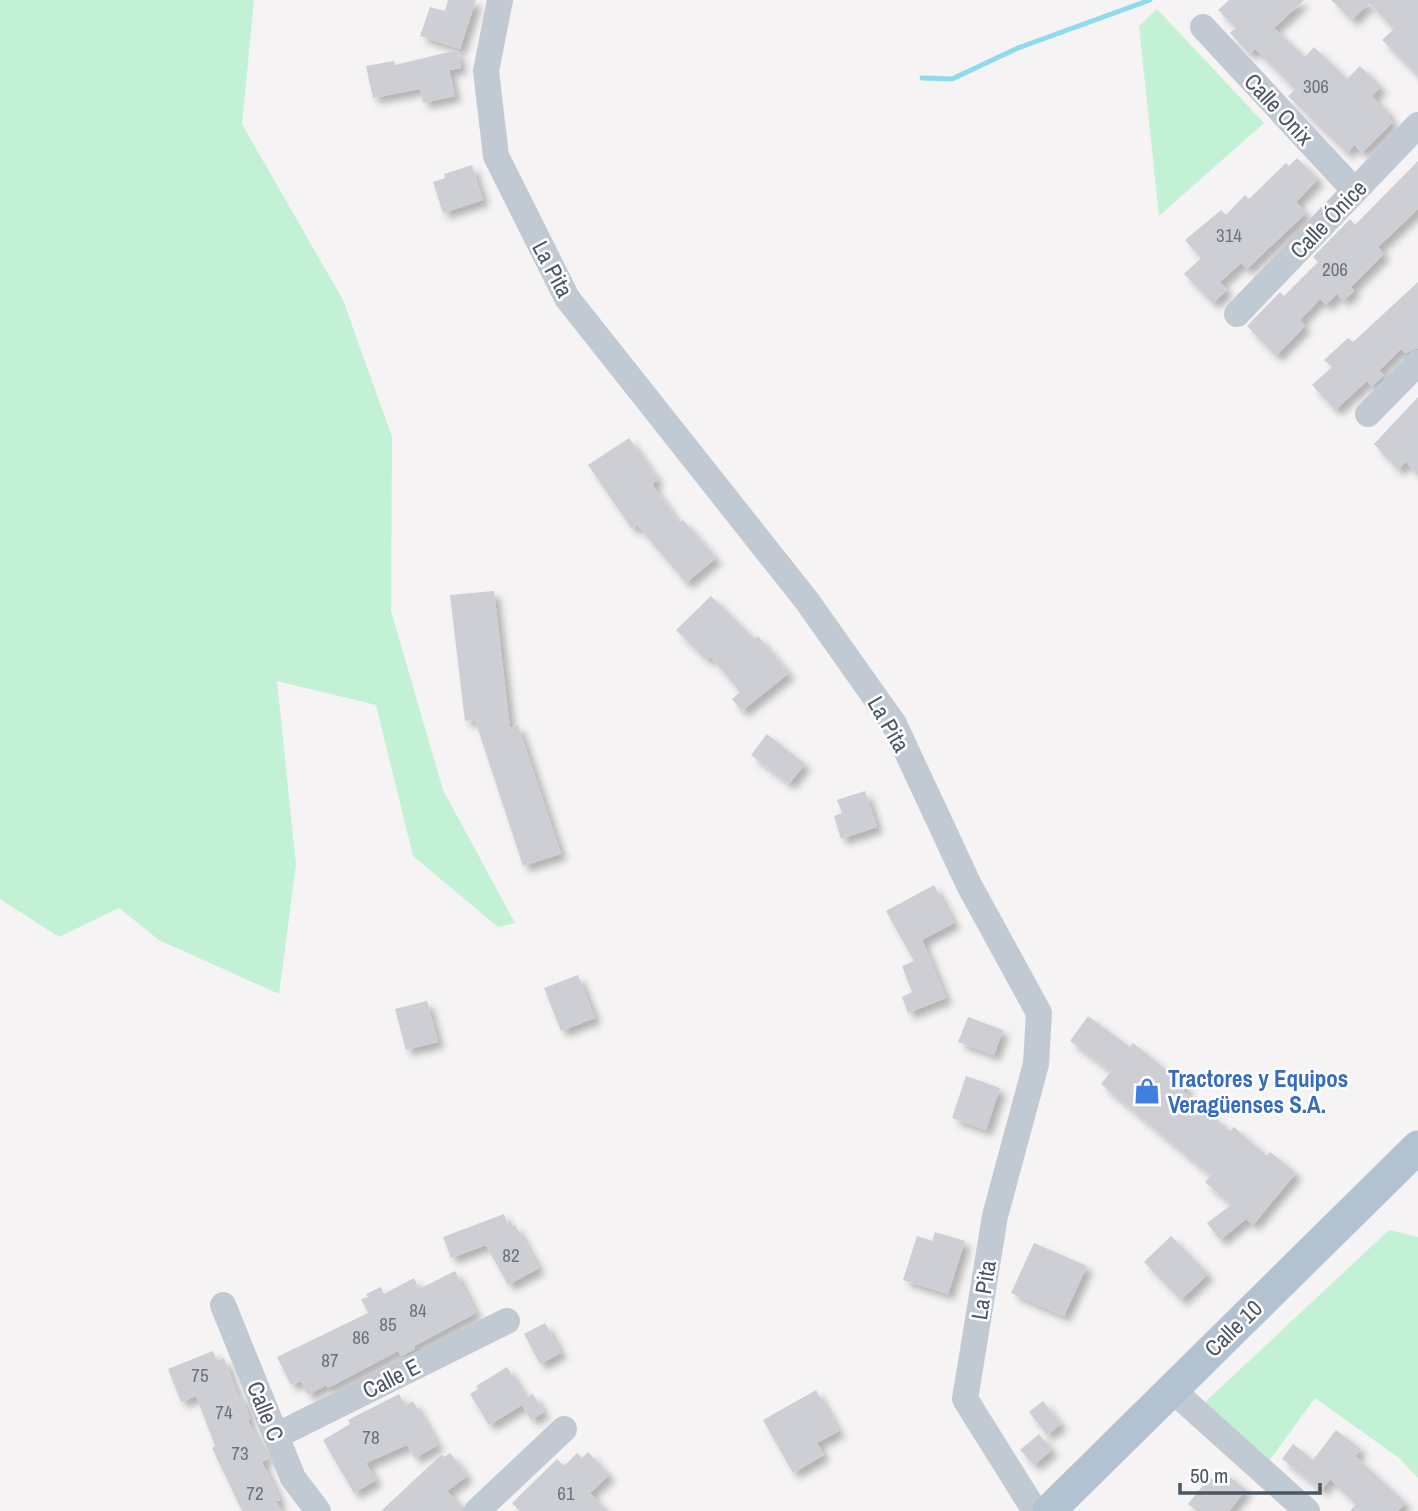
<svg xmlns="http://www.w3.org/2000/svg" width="1418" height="1511" font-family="'Archivo Narrow',sans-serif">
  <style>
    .green { fill: #c3f1d5 }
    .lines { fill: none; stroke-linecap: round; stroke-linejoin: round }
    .stream { stroke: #90daee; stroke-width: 5 }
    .building { fill: #cdcfd5; filter: url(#shadow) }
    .minor { stroke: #c1cad2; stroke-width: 26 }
    .major { stroke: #b3c2d1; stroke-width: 33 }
    .labels { text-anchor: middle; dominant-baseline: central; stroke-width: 5; stroke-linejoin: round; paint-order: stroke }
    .number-label { font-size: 19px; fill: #6b747e }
    .street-label { font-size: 23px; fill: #4a5661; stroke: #fff }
    .shop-label { font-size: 23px; font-weight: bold; fill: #366cbe; stroke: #fff; text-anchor: start }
  </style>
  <defs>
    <filter id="shadow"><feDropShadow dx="6" dy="6" stdDeviation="3.5" flood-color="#0004"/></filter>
  </defs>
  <rect width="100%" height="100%" fill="#f5f3f3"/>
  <!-- green -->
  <path class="green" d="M0,0H254L242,124L343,300L392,437L391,611L443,790L515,923L498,927L413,856L376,705L277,681L296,865L279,994L159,940L119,908L59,937L0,899Z
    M1157,9L1264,123L1159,216L1139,26Z
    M1389,1230L1418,1237V1478L1399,1458L1315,1398L1266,1465L1203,1404Z"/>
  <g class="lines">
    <!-- stream -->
    <path class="stream" d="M922,78L952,79L1018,48L1150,0"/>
  </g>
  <!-- building -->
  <path class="building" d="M448,0H476L460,49L420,36L430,7L445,11Z
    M1229,0H1304L1274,28L1305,57L1314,47L1347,79L1360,66L1381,87L1372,96L1390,114L1387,116L1393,122L1362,153L1354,145L1347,153L1288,96L1295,90L1277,71L1255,49L1249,54L1230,33L1236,28L1218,10Z
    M1331,0H1418V76L1382,40L1394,29L1369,3L1352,20Z
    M457,50L461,68L449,70L455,96L423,103L420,89L373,98L366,66L394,61L395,65Z
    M1297,158L1318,179L1296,202L1306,213L1247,269L1241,263L1220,282L1227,290L1213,303L1184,274L1201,258L1185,240L1221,210L1226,215L1245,195L1249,199L1286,163L1289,166Z
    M1418,161V209L1378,247L1384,254L1351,287L1354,291L1343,301L1337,294L1326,305L1320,299L1300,320L1305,326L1276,356L1247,326L1280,292L1284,296L1318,262L1313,257L1350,219L1355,225Z
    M472,165L483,200L443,213L433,182L445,178L444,174Z
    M1418,282V348L1405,353L1401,349L1379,371L1384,375L1372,387L1367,381L1335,410L1312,385L1332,367L1324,360L1348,338L1353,342Z
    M1418,397V475L1406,462L1398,470L1374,444Z
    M629,438L658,480L652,484L679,523L683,520L716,558L686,583L637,525L632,529L588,465Z
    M494,591L510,728L518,725L561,854L523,866L475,720L465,721L450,595Z
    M711,596L754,639L758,636L789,673L742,711L732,699L740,692L710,656L707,660L676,630Z
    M767,734L805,764L789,784L751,755Z
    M865,791L877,827L841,839L834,816L842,813L837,800Z
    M934,885L954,923L922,940L946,998L908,1013L902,997L912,992L902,966L914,961L886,911Z
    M578,975L595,1018L561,1031L544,988Z
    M427,1001L438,1042L406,1050L395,1009Z
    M1088,1016L1130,1047L1133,1043L1187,1086L1183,1091L1230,1131L1234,1127L1267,1156L1270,1152L1296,1173L1253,1225L1246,1219L1220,1240L1207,1223L1231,1205L1205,1182L1211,1176L1101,1084L1111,1071L1070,1041Z
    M968,1017L1003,1030L994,1055L958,1042Z
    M966,1076L1000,1088L986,1130L952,1118Z
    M504,1214L509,1228L515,1225L539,1268L508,1285L486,1245L451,1258L443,1237Z
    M935,1232L965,1241L948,1294L903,1280L917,1236L932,1241Z
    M1171,1236L1208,1274L1181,1300L1144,1262Z
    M1034,1243L1087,1266L1064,1316L1011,1293Z
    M455,1271L476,1313L414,1346L415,1349L401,1356L398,1351L328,1388L326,1385L308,1395L301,1381L291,1385L277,1357L368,1313L361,1299L368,1297L366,1294L381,1287L384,1294L414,1278L419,1289Z
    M545,1323L561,1353L540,1364L524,1334Z
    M213,1351L217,1361L224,1358L239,1398L242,1396L250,1419L248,1421L268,1459L262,1462L280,1500L276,1501L282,1511H242L212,1448L215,1446L196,1396L181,1402L168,1369Z
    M507,1367L526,1398L533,1394L544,1412L531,1420L522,1405L489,1425L470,1394L478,1389L476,1386Z
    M816,1390L839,1431L817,1443L824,1455L793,1473L763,1420Z
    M399,1394L405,1406L413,1401L438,1445L415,1458L407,1445L366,1463L376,1480L354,1493L323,1440L350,1424L348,1420Z
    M1043,1401L1061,1424L1047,1435L1029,1412Z
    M1336,1430L1361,1449L1355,1456L1406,1503L1398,1511H1350L1356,1504L1330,1479L1322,1490L1282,1459L1293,1444L1313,1460Z
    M1039,1434L1052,1450L1034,1465L1020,1450Z
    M588,1452L609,1475L590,1493L607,1511H520L512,1503L557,1459L564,1466L577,1453L582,1458Z
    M450,1453L467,1476L447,1491L462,1506V1511H381L442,1454L444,1457Z
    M1223,1471L1246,1490L1229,1511H1197L1188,1504L1210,1477L1215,1481Z"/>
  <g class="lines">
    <!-- minor -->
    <path class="minor" d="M500,0L486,71L496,156L567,298L807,601L894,724L969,885L1039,1013L1036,1064L995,1216L965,1399L1035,1511
      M1203,27L1355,191
      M1237,314L1418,125
      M1368,414L1418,363
      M223,1305L293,1478L318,1511
      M1170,1388L1307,1511
      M276,1436L507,1321
      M477,1511L564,1429"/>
    <!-- major -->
    <path class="major" d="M1049,1511L1418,1147"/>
  </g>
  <!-- icons -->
  <defs>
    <g id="shop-bare" transform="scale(2.1)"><path d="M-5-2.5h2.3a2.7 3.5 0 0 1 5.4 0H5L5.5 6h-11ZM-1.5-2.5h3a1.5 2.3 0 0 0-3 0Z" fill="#3f7fe0" stroke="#fff" stroke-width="2.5" paint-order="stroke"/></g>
  </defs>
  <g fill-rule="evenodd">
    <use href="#shop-bare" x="1147" y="1091"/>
  </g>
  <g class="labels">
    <!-- number labels -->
    <g class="number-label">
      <text x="1316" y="86">306</text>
      <text x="1229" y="235">314</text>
      <text x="1335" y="269">206</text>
      <text x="511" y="1255">82</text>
      <text x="418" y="1310">84</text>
      <text x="388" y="1324">85</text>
      <text x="361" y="1337">86</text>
      <text x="330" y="1360">87</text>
      <text x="200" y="1375">75</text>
      <text x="224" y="1412">74</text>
      <text x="371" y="1437">78</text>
      <text x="240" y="1453">73</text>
      <text x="255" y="1493">72</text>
      <text x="566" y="1493">61</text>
    </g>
    <!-- street labels -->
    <g class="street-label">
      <text transform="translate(1279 109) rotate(47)">Calle Onix</text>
      <text transform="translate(1328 219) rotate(-46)">Calle Ónice</text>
      <text transform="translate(553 269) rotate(62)">La Pita</text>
      <text transform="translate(889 724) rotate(60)">La Pita</text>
      <text transform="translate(983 1290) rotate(-81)">La Pita</text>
      <text transform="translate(1233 1328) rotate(-44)">Calle 10</text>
      <text transform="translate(391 1378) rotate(-27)">Calle E</text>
      <text transform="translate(266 1411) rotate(68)">Calle C</text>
    </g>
    <!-- shop labels -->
    <g class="shop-label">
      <text x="1168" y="1078">Tractores y Equipos<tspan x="1168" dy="26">Veragüenses S.A.</tspan></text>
    </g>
  </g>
  <!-- scale -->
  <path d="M1180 1483v10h140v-10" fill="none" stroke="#4a5661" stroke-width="3.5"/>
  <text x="1190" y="1483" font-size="21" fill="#4a5661" stroke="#ffffff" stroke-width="5" paint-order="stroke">50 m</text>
</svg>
